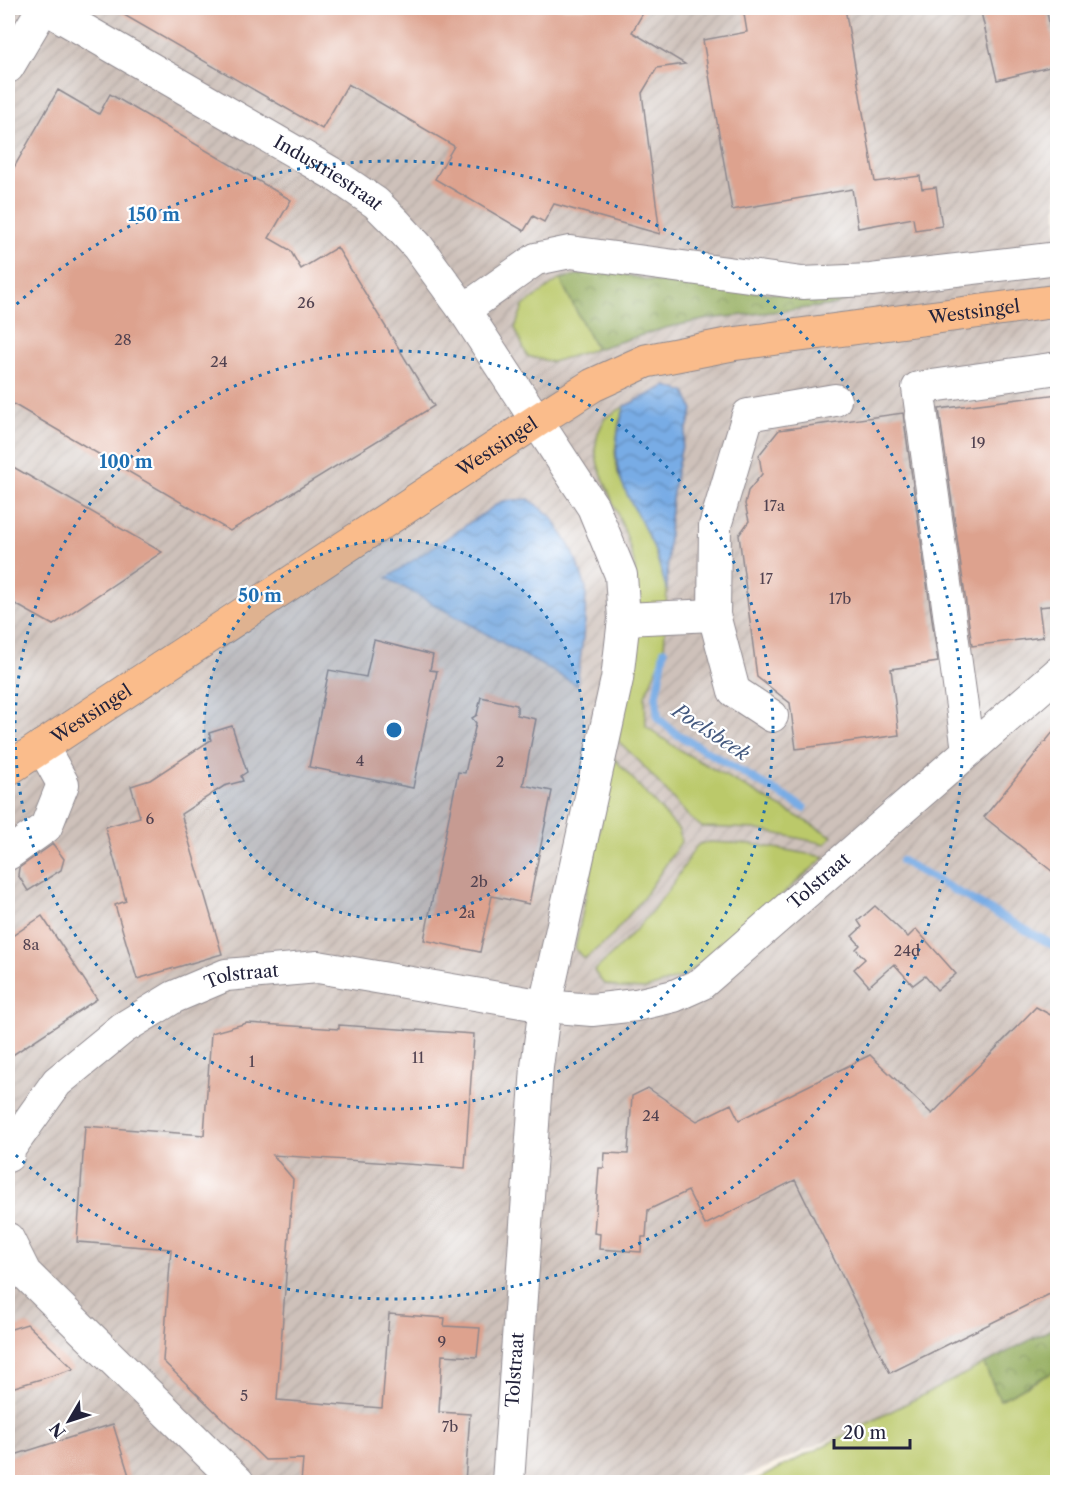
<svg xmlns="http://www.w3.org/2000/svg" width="1065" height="1490" font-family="'Libre Caslon Text',serif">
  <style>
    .industrial { fill: url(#industrial-furrows) }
    .grass { fill: #bbc96b; stroke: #6e7653; stroke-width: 1.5 }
    .forest { fill: url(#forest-crowns); stroke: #5b684d; stroke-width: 1.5 }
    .water { fill: url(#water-waves); stroke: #4d6790; stroke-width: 1.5 }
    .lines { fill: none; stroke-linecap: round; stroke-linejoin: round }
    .stream { stroke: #78ace5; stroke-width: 8 }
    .building { fill: #dda28e }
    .minor-casing { stroke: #8e888d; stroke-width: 34 }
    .major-casing { stroke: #8e888d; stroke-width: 35 }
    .minor { stroke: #fff; stroke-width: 32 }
    .major { stroke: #fabc8b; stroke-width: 33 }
    .ring { fill: none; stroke: #1f6fb2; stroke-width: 3; stroke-dasharray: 3 6 }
    .labels { text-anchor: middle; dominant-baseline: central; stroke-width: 4.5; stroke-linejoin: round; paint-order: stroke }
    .number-label { font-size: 15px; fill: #514250 }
    .street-label { font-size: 18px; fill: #22223b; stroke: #fff }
    .water-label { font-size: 20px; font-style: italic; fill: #44597f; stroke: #fff }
    .centre { fill: #1f6fb2; stroke: #fff; stroke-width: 3 }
    .ring-label { font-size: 18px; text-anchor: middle; font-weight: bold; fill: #1f6fb2; stroke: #fff; stroke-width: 4.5; stroke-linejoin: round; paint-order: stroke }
  </style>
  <defs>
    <pattern id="industrial-furrows" width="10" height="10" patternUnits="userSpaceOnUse" patternTransform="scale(1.5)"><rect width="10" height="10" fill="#cec1ba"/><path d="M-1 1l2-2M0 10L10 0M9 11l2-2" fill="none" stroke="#b1a6a1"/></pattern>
    <pattern id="forest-crowns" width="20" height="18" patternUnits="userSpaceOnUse" patternTransform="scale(1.5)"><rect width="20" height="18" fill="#94ad5f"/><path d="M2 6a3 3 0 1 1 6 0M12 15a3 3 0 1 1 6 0" fill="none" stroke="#788c50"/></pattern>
    <pattern id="water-waves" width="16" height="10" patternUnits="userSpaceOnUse" patternTransform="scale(1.5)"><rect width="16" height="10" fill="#78ace5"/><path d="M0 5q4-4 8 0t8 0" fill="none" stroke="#628cbb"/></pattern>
  </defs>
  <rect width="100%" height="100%" fill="#fff"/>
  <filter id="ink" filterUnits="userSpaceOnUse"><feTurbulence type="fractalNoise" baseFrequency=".0167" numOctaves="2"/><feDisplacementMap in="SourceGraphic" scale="12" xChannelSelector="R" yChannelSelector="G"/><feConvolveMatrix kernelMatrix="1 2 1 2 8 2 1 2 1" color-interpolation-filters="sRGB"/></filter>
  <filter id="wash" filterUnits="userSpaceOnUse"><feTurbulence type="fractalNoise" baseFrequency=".008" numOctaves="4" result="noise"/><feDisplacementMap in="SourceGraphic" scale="24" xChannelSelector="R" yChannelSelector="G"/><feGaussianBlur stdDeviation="1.35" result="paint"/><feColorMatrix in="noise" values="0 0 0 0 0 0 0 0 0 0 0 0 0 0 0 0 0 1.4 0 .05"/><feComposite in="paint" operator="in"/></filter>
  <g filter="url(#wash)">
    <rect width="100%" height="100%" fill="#f9eedf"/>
    <!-- industrial -->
    <path class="industrial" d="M8,8H1057V1340L733,1482H8Z"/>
    <!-- grass -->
    <path class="grass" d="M560,279L596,349L552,362L527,356L515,328L523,306Z
      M625,406L619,423L615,452L618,474L653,546L667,590L664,651L645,696L646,726L678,749L832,836L826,844L754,829L702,827L690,818L640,762L618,741L635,567L627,537L598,465L595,449L598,433L605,418Z
      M614,758L679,830L681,842L644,897L609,939L584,959L575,949Z
      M709,842L752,844L825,857L715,953L682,977L646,989L619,988L603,983L594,971C633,936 669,896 694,849L699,844Z
      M984,1364L1000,1400L1057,1370V1482H752Z"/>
    <!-- forest -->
    <path class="forest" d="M602,269L652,281L818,298L853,297L835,305L708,319L665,328L596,349L560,279Z
      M1057,1326V1370L1000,1400L984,1364Z"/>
    <!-- water -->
    <path class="water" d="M666,386L685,392L693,410C671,471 668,526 667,590C662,576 659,560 653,546C628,490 602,472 625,406Z
      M529,499L552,517L573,552L586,587L585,621L577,685L387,578L502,501Z"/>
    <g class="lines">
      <!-- stream -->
      <path class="stream" d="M664,651L656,698L658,718L675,733L804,808
        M902,861L1058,948"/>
    </g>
    <g id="blocks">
      <!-- building -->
      <path class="building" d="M112,8H646L632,32L685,64L657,68L642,93L660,234L554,204L544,222L533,216L524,231L435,179L454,146L348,84L322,129Z
        M743,8H845L875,182L920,176L922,189L936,187L942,226L915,230L913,218L858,228L852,189L732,210L703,40L747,32Z
        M980,8H1046L1058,65L997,80Z
        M58,90L99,114L110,94L291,200L269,238L290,250L301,269L337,247L434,406L230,531L8,401V178Z
        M1058,394V605L1039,607L1043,637L972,646L939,409Z
        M903,413L938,662L891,669L899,735L796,749L790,703L757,677L739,535L749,521L745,504L748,491L762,474L759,455L779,430Z
        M8,464L162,552L53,625L8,600Z
        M374,640L433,655L430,670L437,671L413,788L309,767L329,670L366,677Z
        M481,697L517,705V715L536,719L523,785L552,791L529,904L492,896L480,952L424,940L458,772L465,773L476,723L472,718L477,715Z
        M232,726L247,772L241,776L243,781L224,786L181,814L222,954L137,979L115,905L126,901L105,827L140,817L131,786L150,780L211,740L209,733Z
        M1058,726V876L984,817Z
        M53,844L64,859L61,870L28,891L18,875L19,868Z
        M875,906L908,937L916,929L956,974L937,990L925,976L913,985L894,964L869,986L854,969L865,959L856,949L860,945L852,936L862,927L858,921Z
        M42,916L97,999L8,1058V939Z
        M1036,1007L1058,1019V1290L890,1373L795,1180L705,1225L688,1191L648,1210L646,1237H642L641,1252L599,1249L600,1234L594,1233L599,1168H604L605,1153L628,1154L632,1096L648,1088L697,1121L731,1104L739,1120L870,1055L932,1114Z
        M247,1023L339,1029V1025L474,1034L465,1168L273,1155L293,1179L277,1400L382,1408L389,1314L445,1318L444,1326L480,1328L477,1357L442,1355L439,1412L470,1414L465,1482H301L303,1459L265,1460L163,1361L171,1249L77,1242L85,1126L204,1135L211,1033Z
        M27,1324L74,1369L8,1389V1330Z
        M113,1424L131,1482H8V1457Z"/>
    </g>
  </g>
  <g filter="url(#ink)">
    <use href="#blocks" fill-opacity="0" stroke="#8e888d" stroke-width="1.5"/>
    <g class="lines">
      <!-- minor casing -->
      <g class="minor-casing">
        <g id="minor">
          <path id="s1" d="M46,8L335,175L376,203L396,223L418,247L464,310L593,507L621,575L624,619L617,679L545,1006L537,1067L508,1482"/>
          <path d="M8,67L43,8"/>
          <path d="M464,310L536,259L570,252L802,283L871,280L1058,258"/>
          <path d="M624,619L714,615"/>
          <path d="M772,716L734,691L714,615L715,526L748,415L835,400"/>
          <path d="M968,750L918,388L1058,368"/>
          <path d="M8,854L46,827L63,784L42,746"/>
          <path id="s2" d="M8,1156L10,1148L57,1082L123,1028L174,997L226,975L318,967L545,1006L592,1010L636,1005L674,996L701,984L1058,673"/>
          <path d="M8,1239L25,1273L238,1482"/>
        </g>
      </g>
      <!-- major casing -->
      <g class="major-casing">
        <g id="major">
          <path id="s3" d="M8,769L538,420L593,385L646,361L732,344L1058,301"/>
        </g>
      </g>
      <!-- minor -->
      <use href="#minor" class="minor"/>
      <!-- major -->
      <use href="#major" class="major"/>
    </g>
  </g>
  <!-- distance rings -->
  <circle cx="394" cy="730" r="190" fill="#1f6fb2" fill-opacity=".12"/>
  <g class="ring">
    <circle cx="394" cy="730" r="190"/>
    <circle cx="394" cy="730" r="379"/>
    <path d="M10 310A569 569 0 1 1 10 1150"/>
  </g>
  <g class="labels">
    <!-- number labels -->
    <g class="number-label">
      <text x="306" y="302">26</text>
      <text x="123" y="339">28</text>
      <text x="219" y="361">24</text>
      <text x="978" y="442">19</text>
      <text x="774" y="505">17a</text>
      <text x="766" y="578">17</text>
      <text x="840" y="598">17b</text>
      <text x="360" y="760">4</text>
      <text x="500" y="761">2</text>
      <text x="150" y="818">6</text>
      <text x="479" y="881">2b</text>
      <text x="467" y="912">2a</text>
      <text x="31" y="944">8a</text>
      <text x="907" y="950">24d</text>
      <text x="418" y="1057">11</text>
      <text x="252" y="1061">1</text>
      <text x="651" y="1115">24</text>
      <text x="442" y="1341">9</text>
      <text x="244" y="1395">5</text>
      <text x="450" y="1426">7b</text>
    </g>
    <!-- street labels -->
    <g class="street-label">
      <text stroke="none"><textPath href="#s1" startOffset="327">Industriestraat</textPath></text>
      <text stroke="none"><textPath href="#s3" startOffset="1090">Westsingel</textPath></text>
      <text stroke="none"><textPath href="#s3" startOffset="586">Westsingel</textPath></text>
      <text stroke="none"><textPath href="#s3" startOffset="100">Westsingel</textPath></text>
      <text stroke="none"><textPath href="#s2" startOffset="930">Tolstraat</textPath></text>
      <text stroke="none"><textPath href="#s2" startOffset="306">Tolstraat</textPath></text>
      <text transform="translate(515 1370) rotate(-86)">Tolstraat</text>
    </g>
    <!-- water labels -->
    <g class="water-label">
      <text transform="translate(711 732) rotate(33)">Poelsbeek</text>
    </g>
  </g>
  <circle cx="394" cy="730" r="9" class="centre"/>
  <g class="ring-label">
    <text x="154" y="221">150 m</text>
    <text x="126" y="468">100 m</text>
    <text x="260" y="602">50 m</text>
  </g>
  <!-- margin -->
  <rect width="1065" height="1490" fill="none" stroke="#fff" stroke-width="30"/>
  <!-- north arrow -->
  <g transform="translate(69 1421) rotate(231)" stroke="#ffffff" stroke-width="4.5" paint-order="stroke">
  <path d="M0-4.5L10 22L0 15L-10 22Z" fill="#22223b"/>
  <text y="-9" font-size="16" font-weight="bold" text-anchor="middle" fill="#22223b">N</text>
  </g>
  <!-- scale -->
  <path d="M834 1439v9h76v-9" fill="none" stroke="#22223b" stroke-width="3"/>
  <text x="843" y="1439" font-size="18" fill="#22223b" stroke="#ffffff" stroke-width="4.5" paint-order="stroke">20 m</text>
</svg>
